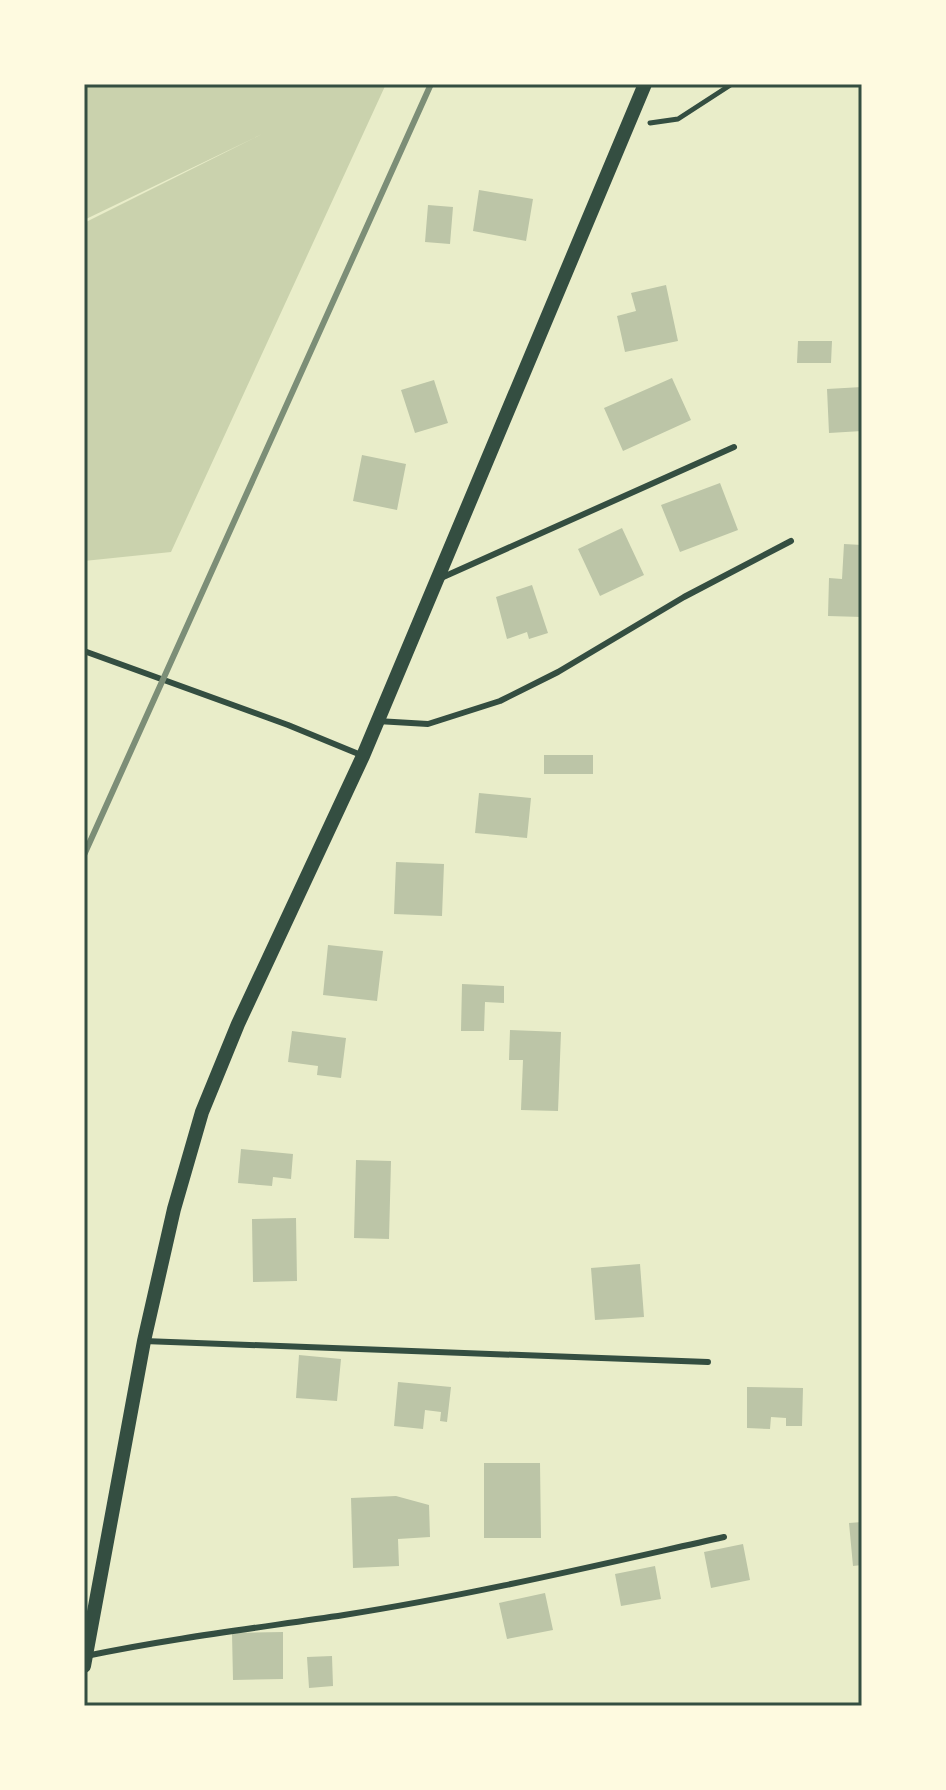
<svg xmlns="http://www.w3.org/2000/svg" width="946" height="1790" font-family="Lora,serif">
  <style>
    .green { fill: #cad2ad }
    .building { fill: #bcc5a7 }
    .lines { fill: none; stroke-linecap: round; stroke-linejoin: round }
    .path { stroke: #344e41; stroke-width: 5 }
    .service { stroke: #344e41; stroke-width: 6 }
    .tertiary { stroke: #344e41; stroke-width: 14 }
    .rail { stroke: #7c8e77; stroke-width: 6 }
    .neatline { fill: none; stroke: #344e41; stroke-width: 3 }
  </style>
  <rect width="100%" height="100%" fill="#e9edc9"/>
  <!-- green -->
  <path class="green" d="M84,84H386L171,552L84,561V223L262,134L84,220Z"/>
  <!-- building -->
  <path class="building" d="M479,190L533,199L526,241L473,231Z
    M428,205L453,207L450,244L425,242Z
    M666,285L678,341L625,352L617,316L636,311L631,293Z
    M798,341H832L831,363H797Z
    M672,378L691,420L623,451L604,408Z
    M434,380L448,423L415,433L401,390Z
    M862,387V431L829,433L827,389Z
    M362,455L406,464L397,510L353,501Z
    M720,483L738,530L680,552L661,505Z
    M622,528L644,575L600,596L578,549Z
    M844,544L862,545V617L828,616L829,578L842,579Z
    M532,585L548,633L529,639L527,632L507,639L496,597Z
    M544,755H593V774H544Z
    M479,793L531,798L527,838L475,833Z
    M396,862L444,864L442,916L394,914Z
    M328,945L383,951L377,1001L323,995Z
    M462,984L504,986V1003L485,1002L484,1031H461Z
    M510,1030L561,1032L558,1111L521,1110L523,1060H509Z
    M292,1031L346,1038L341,1078L317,1075L318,1066L288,1062Z
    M241,1149L293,1154L291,1179L273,1177L272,1186L238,1183Z
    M356,1160L391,1161L389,1239L354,1238Z
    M296,1218L297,1281L253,1282L252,1219Z
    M640,1264L644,1317L595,1320L591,1268Z
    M299,1355L341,1359L337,1401L296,1398Z
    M398,1382L451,1387L447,1422L440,1421L441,1412L425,1410L423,1429L394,1426Z
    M747,1387L803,1388L802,1426H786V1418L771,1417L770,1429L747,1428Z
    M484,1463H540L541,1538H484Z
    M396,1496L429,1505L430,1537L398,1539L399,1566L353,1568L351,1498Z
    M862,1522V1565L853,1566L849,1523Z
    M743,1544L750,1580L711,1588L704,1552Z
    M655,1566L661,1599L621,1606L615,1574Z
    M545,1593L553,1630L507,1639L499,1603Z
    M283,1632V1679L233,1680L232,1633Z
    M332,1656L333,1686L309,1688L307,1657Z"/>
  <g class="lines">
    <!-- path -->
    <path class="path" d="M650,123L678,119L732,84"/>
    <!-- service -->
    <path class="service" d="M441,578L734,447
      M84,651L288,725L361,755
      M377,721L428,724L500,701L558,672L684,597L791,541
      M144,1341L708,1362
      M86,1656C172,1638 257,1628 344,1615C472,1595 598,1565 724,1537"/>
    <!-- tertiary -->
    <path class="tertiary" d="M84,1666L144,1341L174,1209L202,1112L238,1024L363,756L645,84"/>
    <!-- rail -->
    <path class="rail" d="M84,855L431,84"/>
  </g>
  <!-- border -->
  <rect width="946" height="1790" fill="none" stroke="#fefae0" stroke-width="172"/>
  <rect x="86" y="86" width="774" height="1618" class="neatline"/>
</svg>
